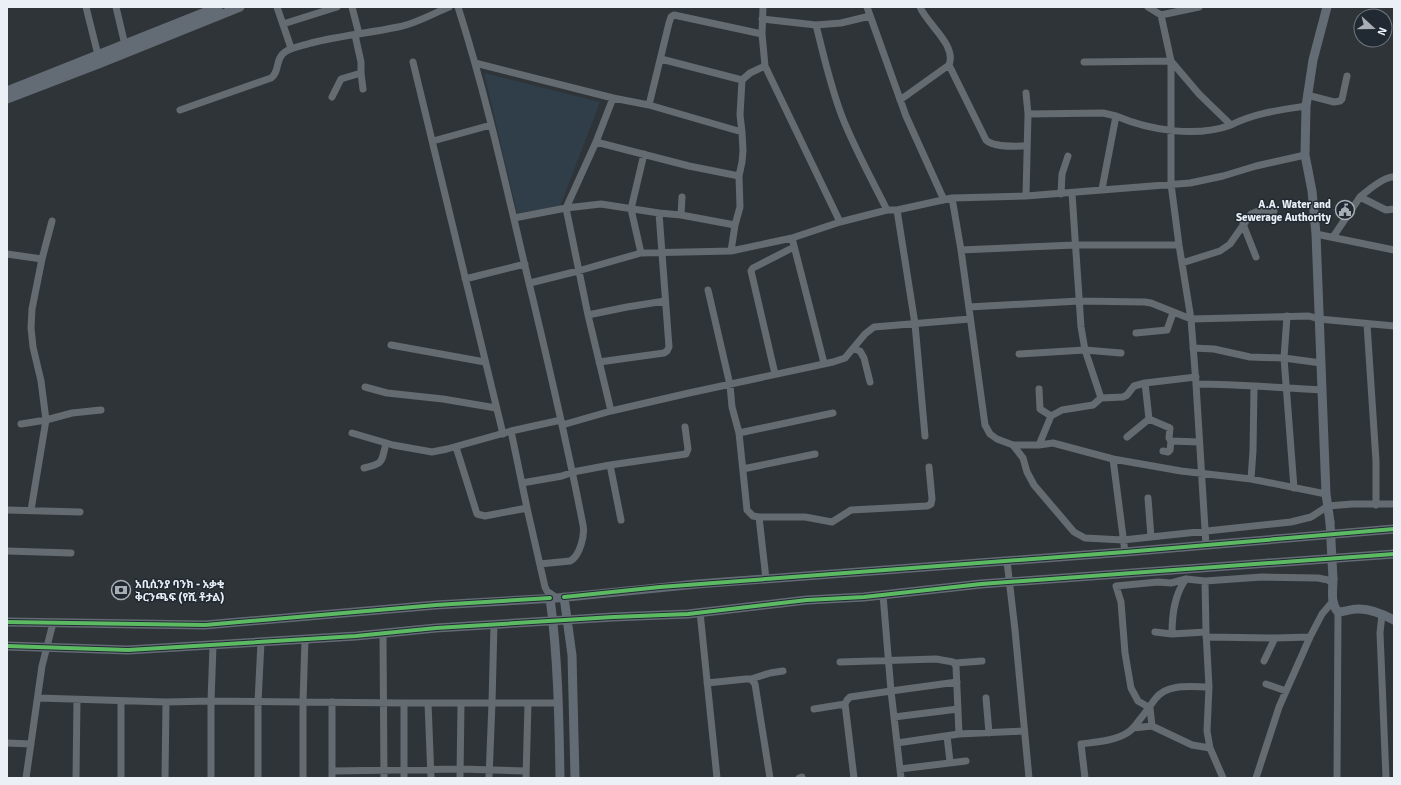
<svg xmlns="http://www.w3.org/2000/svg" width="1401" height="785" font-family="Signika,'Noto Sans Ethiopic',sans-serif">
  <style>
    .built { fill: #2f3e48 }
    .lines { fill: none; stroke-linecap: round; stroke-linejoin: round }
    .minor { stroke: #646b71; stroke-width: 7 }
    .major { stroke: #636b74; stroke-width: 9 }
    .major-bridge { stroke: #636b74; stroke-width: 9 }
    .cycleway-casing { stroke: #212a32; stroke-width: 6 }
    .cycleway { stroke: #5cba63; stroke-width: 4 }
    .labels { text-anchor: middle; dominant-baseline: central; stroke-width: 3; stroke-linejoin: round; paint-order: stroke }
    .poi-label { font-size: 11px; font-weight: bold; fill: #eaf0f6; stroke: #212a32; text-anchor: end }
  </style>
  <rect width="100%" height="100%" fill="#2f3438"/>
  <!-- built -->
  <path class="built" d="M484,73L600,102L560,207L517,213Z"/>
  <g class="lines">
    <!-- minor -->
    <path class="minor" d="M86,7L98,55
      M116,7L125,45
      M277,7L291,48
      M352,7L359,34
      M458,7C485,91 504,177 524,262C545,349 566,437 583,525C585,535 580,556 570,561L540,564
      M867,7L906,116L944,200
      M920,7C927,24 957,45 949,65
      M1148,7L1161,15L1199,7
      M1161,15L1171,61V184L1179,245L1191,319L1196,384L1206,545
      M870,16L841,23L816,25C824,57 831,89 843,119C856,151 872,180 887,210
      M762,19L816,25
      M283,24L337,7
      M762,34L763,7
      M355,35L361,62V73L363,89
      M661,59L742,80L750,73L765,66
      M413,62L503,434
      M1084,62L1171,61L1199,94L1231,125C1254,113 1280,110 1306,106
      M475,63L613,98L596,142L566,208L588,315L611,411
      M1026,93L1028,114
      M1307,95L1334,102L1340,101L1342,99L1347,76
      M332,97L341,79L361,73
      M613,98L649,105L742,132
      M900,100L949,65L986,140C994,148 1016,146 1027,146
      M649,105L669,23L671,17L674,15L762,34L765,66L840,222L887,210H897L952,198L1026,196L1190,183L1223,176L1256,166L1305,155
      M180,110L271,78C280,72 275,58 285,52C293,47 302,46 311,43C339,36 369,33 398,27C415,24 432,14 449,7
      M1116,116C1149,130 1196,138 1231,125
      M433,141L491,125
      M596,142L689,166L739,176
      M1061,194L1062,174L1068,156
      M1026,196L1028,114L1103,113L1116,116L1102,189
      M1360,197L1386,210L1394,209
      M952,198L961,250L985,425L990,434L997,439L1013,445H1039L1053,443L1113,459L1181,471L1251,479L1326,494
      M897,210L915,324L925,436
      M681,215L682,197
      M514,218L566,208L601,204L659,213L681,215L735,225
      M1243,224L1256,257
      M1316,234L1394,250
      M1333,237L1360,197C1367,191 1384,176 1394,177
      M792,238L824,363
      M961,250L1075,245H1179
      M731,251L792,238L840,222
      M641,253L631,209L644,154
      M7,254L42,259L52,221
      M1182,263L1220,251L1230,244L1251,214L1261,210L1274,211
      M465,279L525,264
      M530,283L578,271L641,253L731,251L735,225L740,207L739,176L742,162L743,151L742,132L740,115L742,80
      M708,290L730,385L732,407L739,433L747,510L753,516L759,517L766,579
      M969,307L1079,301L1145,302L1151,303L1191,319L1309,316L1319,319L1394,326
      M588,315L627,307L665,301
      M1287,316L1284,358L1294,488
      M1367,324L1376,461V505
      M1136,333L1167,330L1173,313
      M391,345L485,362
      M1193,348L1214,349L1250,357L1284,358L1321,363
      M854,349L860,351L864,358L870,382
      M1019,354L1085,350L1121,353
      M599,362L664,353L667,351L669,347L659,213
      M775,374L751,271L753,268L794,247
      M1145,383L1149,419
      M1196,384C1238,384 1280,388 1322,390
      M365,387L387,393L443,399L496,408
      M1039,389L1040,409L1051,416
      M1101,398L1123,397L1127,395L1134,386L1145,383L1196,377
      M1149,419L1170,428L1169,438L1171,441L1170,450L1168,452L1163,451
      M21,424L46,420L41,381L33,347L31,328L32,309L42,259
      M562,425L611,411L689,393L833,362L845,358L865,334L874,327L970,319
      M511,431L527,508L545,587L547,591L557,598
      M352,433L393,445L432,452L447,449L511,431L561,420
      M739,433L833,413
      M1127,437L1149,419
      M1171,441L1199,442
      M1013,445L1023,458L1027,472L1034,485L1074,532L1085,538L1123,540L1291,522L1311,517L1328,506L1352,504H1394
      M1039,445L1051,416L1062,410L1093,405L1101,398L1085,350L1081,327L1072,193
      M456,447L477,514L485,516L527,508
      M1113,459L1125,552
      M610,465L621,520
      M364,468C384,463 381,463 386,443
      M743,469L815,454
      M1251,479L1253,451L1254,387
      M522,483L562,476L573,472L610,465L686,454L688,449L685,427
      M1148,498L1151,537
      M7,510L80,512
      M31,510L46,420L72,413L101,410
      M759,517H805L832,522L851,510L927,506L931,504L932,499L929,467
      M7,551L71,553
      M1007,561L1015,630L1029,778
      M1205,581L1206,632L1209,687L1207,731L1210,748L1223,778
      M883,595L891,691L957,682
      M700,612L717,778
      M1382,614L1380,633L1386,778
      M1155,632L1172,634L1206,632
      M383,634L384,778
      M1172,634C1172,615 1174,595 1186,579
      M1206,637L1275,638L1310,637
      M305,639L303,702L404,703H558
      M1264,661L1275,638
      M840,662L936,659L953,662L956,666L959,734
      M955,663L982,661
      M751,679L770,673L783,671
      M707,683L746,679H751L755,684L770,778
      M1266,684L1286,691
      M38,698L166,702L211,701L303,702V778
      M986,698L989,733
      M332,702V778
      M404,703V778
      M428,703L431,778
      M814,709L845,704
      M894,717L958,709
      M1152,726L1150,708L1138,701L1131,688L1125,653L1121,602L1116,586L1158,582L1171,583L1186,579L1205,581L1262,577L1318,578L1328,580L1333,584
      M1133,728L1152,726L1192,745L1210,748
      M947,736L950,762
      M7,743L31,744
      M897,743L959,734L1024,731
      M900,769L966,761
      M333,771L461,769L526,771
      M26,778L42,666L53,623
      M76,778L77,700
      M121,778V701
      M165,778L166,702
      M211,778V701L213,646
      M258,778V702L261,642
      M460,778L461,703
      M489,778L492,703L494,624
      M526,778L528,703
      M799,778L802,777
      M854,778L845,704L847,700L850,697L891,691L901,778
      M1085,778L1081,744C1096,742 1114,741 1127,733C1133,730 1137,723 1141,718C1147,711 1151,704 1156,698C1168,683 1192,687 1209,687
      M1256,778L1279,707L1310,637L1322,614L1333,601
      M1337,778L1338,612"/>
    <!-- major -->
    <path class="major" d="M1327,7L1313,60L1306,106L1305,155L1312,191L1316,234L1326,494L1330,522
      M7,91L218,7
      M7,99L101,63L240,7
      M1333,579C1333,590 1330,603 1338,612C1345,612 1350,609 1357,609C1370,608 1383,614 1394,620
      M564,597L572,655L575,778
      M550,598C558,657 559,718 560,778
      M7,622L205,625L436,605L557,598L697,584L1125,552L1394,529
      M7,646L128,650L356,636L436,628L613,617L688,614L807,600L864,597L981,584L1394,554"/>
    <!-- major-bridge -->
    <path class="major-bridge" d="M1330,522L1333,579"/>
    <!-- cycleway casing -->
    <g class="cycleway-casing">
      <path id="cycleway" d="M564,597L660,587L1125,552L1394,529
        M7,622L205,625L436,605L550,598
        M7,646L128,650L356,636L436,628L613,617L688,614L807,600L864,597L981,584L1394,554"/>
    </g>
    <!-- cycleway -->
    <use href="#cycleway" class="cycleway"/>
  </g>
  <!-- icons -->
  <defs>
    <g id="civic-ring" transform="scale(1)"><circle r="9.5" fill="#212a32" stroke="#a9aeb4" stroke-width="1.5"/><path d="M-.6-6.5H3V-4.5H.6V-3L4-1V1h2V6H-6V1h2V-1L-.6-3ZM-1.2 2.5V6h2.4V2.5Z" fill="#a9aeb4"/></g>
    <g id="bank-ring" transform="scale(1)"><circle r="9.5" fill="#212a32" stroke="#a9aeb4" stroke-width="1.5"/><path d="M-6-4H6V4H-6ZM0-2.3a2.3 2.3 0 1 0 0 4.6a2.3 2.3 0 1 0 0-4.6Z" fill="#a9aeb4"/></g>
  </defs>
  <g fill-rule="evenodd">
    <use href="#civic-ring" x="1345" y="210"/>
    <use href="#bank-ring" x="121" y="590"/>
  </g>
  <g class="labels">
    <!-- poi labels -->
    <g class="poi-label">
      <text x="1331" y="204">A.A. Water and<tspan x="1331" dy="13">Sewerage Authority</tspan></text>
      <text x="135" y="584" text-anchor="start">አቢሲንያ ባንክ - አቃቂ<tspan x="135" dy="13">ቅርንጫፍ (የሺ ቶታል)</tspan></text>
    </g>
  </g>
  <!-- border -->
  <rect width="1401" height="785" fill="none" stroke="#eaf0f6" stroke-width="16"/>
  <!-- north arrow -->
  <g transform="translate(1373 28) rotate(111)"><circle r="19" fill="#212a32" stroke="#717980"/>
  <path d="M0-3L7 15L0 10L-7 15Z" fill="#a9aeb4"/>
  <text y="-6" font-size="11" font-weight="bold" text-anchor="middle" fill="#eaf0f6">N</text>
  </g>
</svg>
